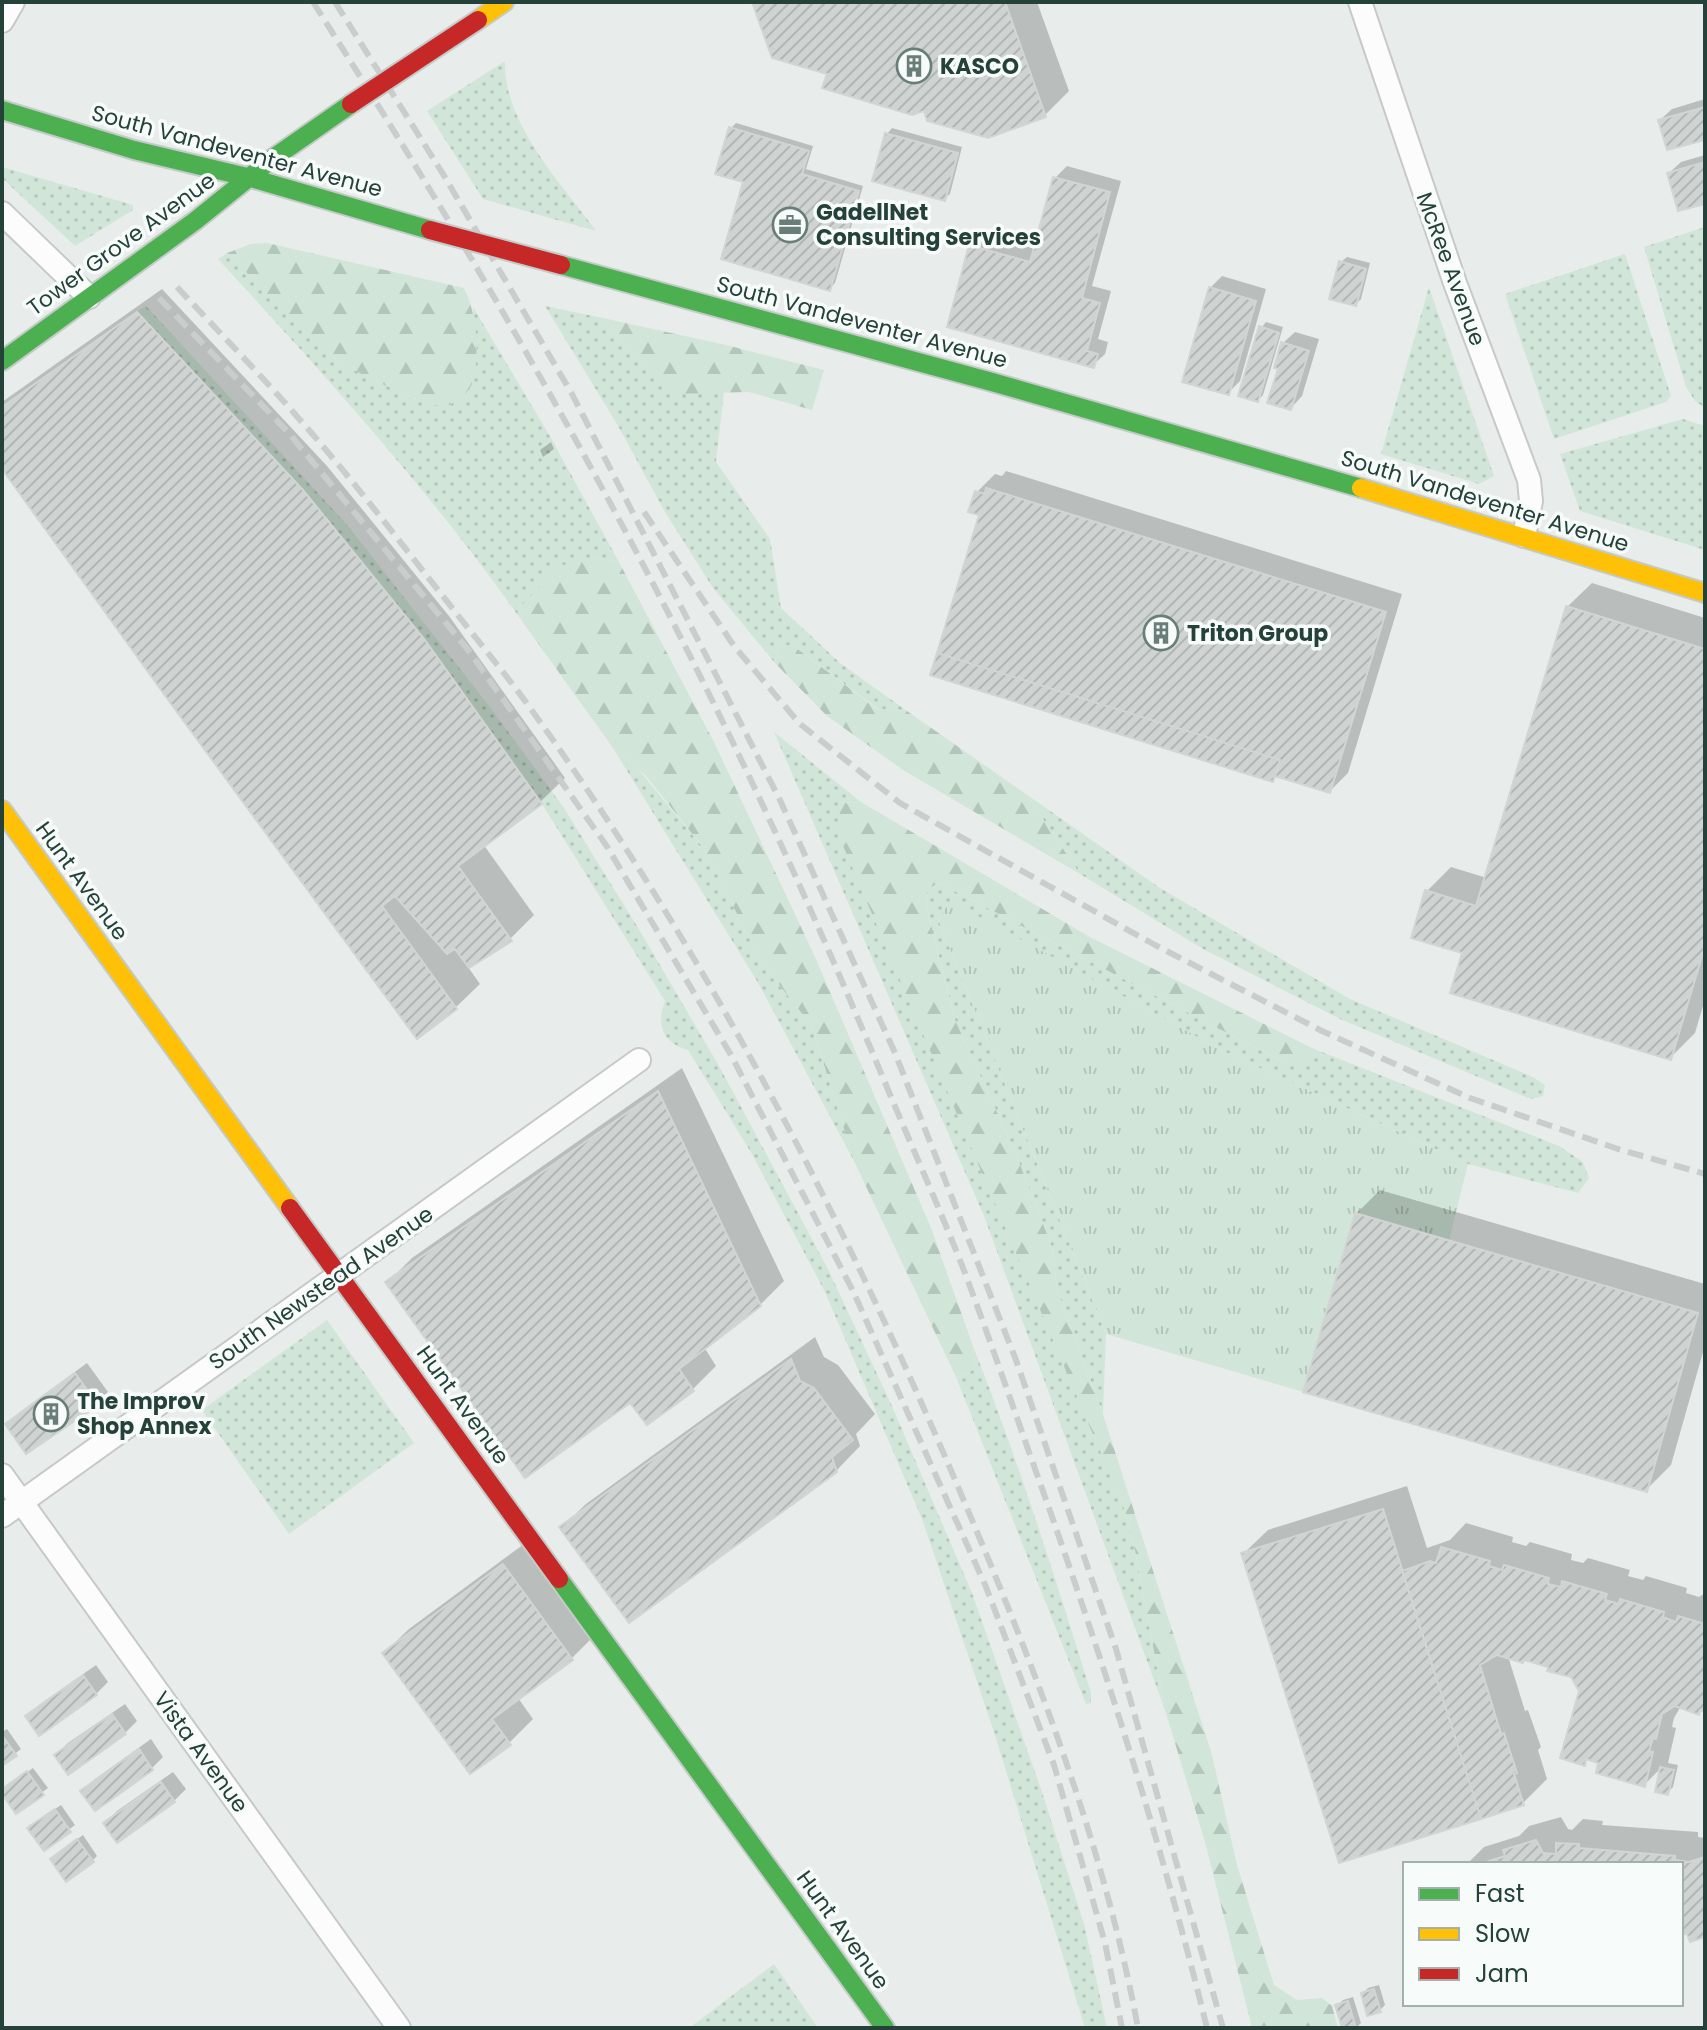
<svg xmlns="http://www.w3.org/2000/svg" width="1707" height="2030" font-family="Poppins,sans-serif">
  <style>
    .grass { fill: url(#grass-dots) }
    .forest { fill: url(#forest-firs) }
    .park { fill: url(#park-tufts) }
    .shadow { fill: #0003 }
    .building { fill: url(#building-hatch); stroke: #d1d6d4; stroke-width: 2 }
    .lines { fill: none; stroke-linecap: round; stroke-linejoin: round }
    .street-casing { stroke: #c5cac8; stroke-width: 26 }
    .fast-casing { stroke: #c3cbc8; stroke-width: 22 }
    .slow-casing { stroke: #c3cbc8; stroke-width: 22 }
    .jam-casing { stroke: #c3cbc8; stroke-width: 22 }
    .street { stroke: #fcfcfc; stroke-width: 22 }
    .fast { stroke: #4caf50; stroke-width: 18 }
    .slow { stroke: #ffc107; stroke-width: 18 }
    .jam { stroke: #c62828; stroke-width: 18 }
    .rail { stroke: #c9cdcc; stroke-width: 6; stroke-dasharray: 16 8; stroke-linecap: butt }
    .jam-bridge-casing { stroke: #c3cbc8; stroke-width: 22; stroke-linecap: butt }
    .jam-bridge { stroke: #c62828; stroke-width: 18 }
    .labels { text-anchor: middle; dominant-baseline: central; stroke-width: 7; stroke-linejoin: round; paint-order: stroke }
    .poi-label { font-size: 22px; font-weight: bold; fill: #24423a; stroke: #f7fbf9; text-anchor: start }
    .street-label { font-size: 22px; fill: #24423a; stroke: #f7fbf9 }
  </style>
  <defs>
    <pattern id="grass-dots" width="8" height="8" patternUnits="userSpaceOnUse" patternTransform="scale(2)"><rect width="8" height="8" fill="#d1e6d8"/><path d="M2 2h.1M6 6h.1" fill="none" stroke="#b3c6ba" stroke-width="1.8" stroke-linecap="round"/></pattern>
    <pattern id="forest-firs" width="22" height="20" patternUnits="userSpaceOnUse" patternTransform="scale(2)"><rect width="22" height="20" fill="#d1e6d8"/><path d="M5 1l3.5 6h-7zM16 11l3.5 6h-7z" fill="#b3c6ba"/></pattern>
    <pattern id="park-tufts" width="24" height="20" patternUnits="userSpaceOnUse" patternTransform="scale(2)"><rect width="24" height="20" fill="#d1e6d8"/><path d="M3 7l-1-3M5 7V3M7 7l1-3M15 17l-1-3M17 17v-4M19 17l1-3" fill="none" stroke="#b3c6ba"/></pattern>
    <pattern id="building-hatch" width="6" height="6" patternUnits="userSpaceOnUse" patternTransform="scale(2)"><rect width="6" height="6" fill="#cfd4d2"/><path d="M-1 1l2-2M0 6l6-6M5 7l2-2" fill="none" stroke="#b2b7b5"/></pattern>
  </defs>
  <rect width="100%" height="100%" fill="#e8edeb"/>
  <!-- grass -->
  <path class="grass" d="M505,61C503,123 561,183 596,231L483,199L427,111Z
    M2,167L133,205V210L75,246L2,178Z
    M1705,227V408L1695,401L1686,387L1644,247Z
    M227,253L335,359L415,399L475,363L473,307L551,438L619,562L592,558L519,607L522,621C431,492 325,375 218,259Z
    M1625,254L1671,396L1666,402L1554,439L1505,294Z
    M1429,287L1494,476L1479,484L1381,454Z
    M146,306L348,526L489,706L564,808L640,931L719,1066L828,1269L892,1406L972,1593L1042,1792L1084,1924L1107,2028H1085L994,1732L922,1519L825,1292L752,1154L688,1050C662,1043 656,1024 665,1001L542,804L425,640L303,490L137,312Z
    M545,306L603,318L670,393L724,392L716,462L770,539L781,608L840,663L907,711L878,709L791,644L778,650L775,663L713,588L665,512L617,424Z
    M1683,419L1705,426V550L1580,511L1560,454Z
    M774,732L861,802L840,803L1123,1505L1133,1540L1165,1710L984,1216Z
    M613,748L639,770L705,850L761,962L812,1026L854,1161L757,981Z
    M1026,794L1160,888L1350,999L1533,1077L1545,1085L1543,1096L1531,1099L1340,1019L1203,949L1080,874Z
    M939,883L1287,1064L1312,1059V1048L1559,1146L1583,1162L1589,1178L1578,1193L1468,1164L1221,1050L951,902L938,919L1106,1334L1103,1414L1057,1290L1053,1250L1016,1154L955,1020L926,904L929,888Z
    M327,1320L414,1443L289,1534L202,1410Z
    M973,1346C1018,1460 1055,1576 1091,1693V1703L1086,1704L956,1377L967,1375L975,1367Z
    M774,1964L818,2028H689Z"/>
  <!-- forest -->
  <path class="forest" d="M267,243L464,288C477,314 479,349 474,378C471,391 458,404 444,406C428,408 346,368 333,357C295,325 262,287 227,253L251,244Z
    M603,318L726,345L824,370L812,410L749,392L670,394Z
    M592,558L619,562L714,742L816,959L931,1228L973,1346L975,1367L967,1375L956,1377L854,1161L812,1026L761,962L705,850L646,776L613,748L522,621L519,608L559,566Z
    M791,644L877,709L907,711L1026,794L1080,874L903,770L827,716L775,663L778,650Z
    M861,802L1090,937L1312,1048V1059L1303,1066L1287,1064L939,883L929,888L926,904L955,1020L1016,1154L1053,1250L1057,1290L1103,1414L1212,1755L1237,1865L1274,1985L1297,2000L1322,1998L1332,2006L1338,2028H1252L1205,1842L1165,1710L1133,1540L1123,1505L841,841L839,803Z"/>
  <!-- park -->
  <path class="park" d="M951,901L1221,1050L1468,1164L1449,1241L1354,1213L1303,1392L1106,1334L938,919Z"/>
  <!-- shadow -->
  <path class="shadow" d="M754,2H1037L1069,91L1045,115L925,109L830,72Z
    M1705,99V138L1660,120L1672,109Z
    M736,123L813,146L806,169L863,186L835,283L830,288L745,181L731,128Z
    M892,128L962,147L950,194L944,199L887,134Z
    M1705,155V202L1669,173L1681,162Z
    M1067,166L1121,181L1092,286L1111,291L1098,339L1108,342L1105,354L1093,365L971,246L982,234L1036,249L1055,178Z
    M1347,257L1370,263L1361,299L1356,304L1341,262Z
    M1222,276L1266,289L1240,381L1228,393L1210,288Z
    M162,289L327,466L449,616L565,778L540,802L483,844L534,915L510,939L468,967L480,984L455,1008L2,466V402Z
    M1266,322L1283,327L1263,395L1258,400L1261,328Z
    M1295,332L1319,339L1302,396L1291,408L1280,368L1283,343Z
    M551,442L554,449L543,457L540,450Z
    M1006,471L1402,594L1348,773L1330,791L1278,775L1273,780L981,514L977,492L995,474L1002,476Z
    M1592,583L1705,618V999L1695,1033L1670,1058L1465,952L1427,891L1451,867L1487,878L1567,607Z
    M682,1068L784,1281L760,1305L704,1347L716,1366L692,1390L631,1400L388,1282L412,1258Z
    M1380,1190L1705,1284V1345L1671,1465L1646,1490L1356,1214Z
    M815,1337L824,1357L838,1365L875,1414L856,1434L860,1446L836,1471L561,1528L586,1504Z
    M87,1363L108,1392L96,1403L8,1424L20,1412Z
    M1407,1486L1427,1548L1450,1540L1466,1523L1513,1537L1512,1542L1526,1546L1530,1542L1572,1554L1571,1560L1583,1563L1588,1558L1630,1570L1628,1576L1643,1580L1646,1576L1687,1588L1686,1593L1699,1597L1705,1593V1710L1698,1712L1681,1706L1674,1718L1672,1727L1676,1728L1668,1763L1678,1765L1673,1787L1667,1793L1657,1790L1663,1766L1644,1785L1600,1762L1589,1758L1584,1763L1581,1691L1573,1675L1550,1666L1508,1656L1525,1711L1528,1710L1541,1747L1538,1750L1547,1779L1523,1803L1243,1554L1268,1530Z
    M528,1541L596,1634L572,1658L518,1698L533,1719L509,1743L384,1653L409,1629Z
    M96,1665L108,1682L96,1694L27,1717L39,1705Z
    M125,1704L137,1721L125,1733L68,1772L56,1755L68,1743Z
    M7,1729L21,1749L2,1764V1732Z
    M151,1739L163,1757L152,1768L83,1791L95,1779Z
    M33,1768L48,1788L17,1811L8,1786Z
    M173,1772L186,1789L174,1801L105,1823L117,1811Z
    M61,1805L75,1825L44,1848L35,1823Z
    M1561,1817L1568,1829L1572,1830L1583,1819L1603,1821L1602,1825L1698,1832V1837L1705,1838V1935L1681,1932V1864H1467L1484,1847L1519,1836L1529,1826Z
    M83,1835L97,1856L92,1861L57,1854Z
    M1379,1985L1385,2005L1380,2010L1363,1993L1368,1988Z
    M1353,1997L1361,2023L1356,2028H1344L1338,2005L1343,2000Z"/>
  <!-- building -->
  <path class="building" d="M752,2H1005L1046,117L988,138L927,121L924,111L912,115L822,88L827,74L772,58Z
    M1705,107V140L1667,150L1658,120Z
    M729,127L809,151L802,174L859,191L830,291L721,259L743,182L715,174Z
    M885,133L958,153L945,201L872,181Z
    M1705,162V204L1678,211L1667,173Z
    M1053,177L1110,192L1082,298L1100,303L1087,351L1098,354L1094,368L947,327L969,245L1030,262Z
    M1339,261L1366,269L1356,306L1329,299Z
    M1209,287L1256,301L1229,395L1182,382Z
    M137,312L303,490L425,640L542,804L458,866L512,941L469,968L455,949L447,954L395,896L382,906L457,1009L417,1039L174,708L2,469V407Z
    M1259,326L1279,333L1258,402L1238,396Z
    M1281,342L1309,351L1291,410L1267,403L1278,369L1274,368Z
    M986,488L1386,612L1330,793L1275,776L1280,760L937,653L979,515L968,512L975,491L985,494Z
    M1566,606L1705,649V946L1671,1060L1450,993L1462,953L1411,938L1425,890L1476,906Z
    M937,653L1280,760L1273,782L930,675Z
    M658,1091L761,1306L679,1369L694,1391L647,1425L630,1403L525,1478L385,1282Z
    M1355,1213L1698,1313L1647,1492L1303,1392Z
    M791,1359L800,1381L814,1388L853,1440L832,1457L837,1472L629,1623L559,1527Z
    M75,1373L98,1405L26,1454L5,1424Z
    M1383,1509L1481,1819L1339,1863L1241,1553Z
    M1441,1547L1490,1561L1489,1566L1502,1570L1504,1565L1549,1578L1548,1584L1561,1587L1562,1581L1607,1594L1605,1600L1619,1604L1620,1599L1664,1612L1663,1617L1676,1622L1678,1616L1705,1624V1712L1700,1710L1699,1715L1675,1706L1662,1714L1656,1739L1653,1738L1649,1751L1653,1752L1645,1787L1596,1773L1598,1763L1586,1759L1585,1766L1560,1758L1579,1691L1571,1677L1547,1671L1548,1667L1524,1660L1523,1663L1497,1655L1480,1665L1501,1734L1504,1733L1517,1773L1514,1774L1524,1805L1481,1819L1402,1571L1430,1561L1436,1563Z
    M503,1564L573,1660L492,1719L511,1745L470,1774L382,1653Z
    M83,1675L97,1695L39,1736L25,1716Z
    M112,1714L126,1734L68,1775L54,1755Z
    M2,1735L17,1756L2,1766Z
    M139,1749L153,1770L95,1811L80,1791Z
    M1660,1767L1674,1770L1668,1795L1655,1792Z
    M27,1771L44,1795L16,1814L2,1794V1789Z
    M161,1782L175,1802L117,1843L103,1823Z
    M55,1809L71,1832L44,1851L27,1828Z
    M77,1839L94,1862L66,1882L50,1859Z
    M1536,1840L1543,1853L1556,1854V1843L1579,1844V1848L1675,1856V1860L1689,1862L1705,1857V1854V1937L1690,1942L1687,1934H1681V1864H1480L1505,1856L1503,1850Z
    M1374,1989L1381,2012L1367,2016L1361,1993Z
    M1348,2001L1356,2028H1342L1335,2005Z"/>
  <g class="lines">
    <!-- street casing -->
    <g class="street-casing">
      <path id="street" d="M1360,2L1455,283L1529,480L1531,501L1524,536
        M2,21L13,2
        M2,213L89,297
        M2,1475L399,2028
        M2,1516L639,1060"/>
    </g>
    <!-- fast casing -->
    <g class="fast-casing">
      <path id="fast" d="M2,110L134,150L251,178L430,230
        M561,265L992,382L1361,488
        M2,361L195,221L272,159L351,104
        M559,1579L885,2028"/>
    </g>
    <!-- slow casing -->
    <g class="slow-casing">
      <path id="slow" d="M478,20L504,2
        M1361,488L1705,593
        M2,810L290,1208"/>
    </g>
    <!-- jam casing -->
    <g class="jam-casing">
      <path id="jam" d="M290,1208L559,1579"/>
    </g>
    <!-- street -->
    <use href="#street" class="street"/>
    <!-- fast -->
    <use href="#fast" class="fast"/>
    <!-- slow -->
    <use href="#slow" class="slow"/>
    <!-- jam -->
    <use href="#jam" class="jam"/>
    <!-- rail -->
    <path class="rail" d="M313,2C455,225 590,453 707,690C774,824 834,960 891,1097C916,1156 942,1214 965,1273C987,1332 1008,1392 1029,1452C1097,1641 1159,1833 1207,2028
      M335,2L443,174L572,394L779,798L895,1053L1016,1360L1116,1649L1223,2028
      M177,287C218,331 261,375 301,421C354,481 403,546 453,609C478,641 504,672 528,705C706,951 846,1222 964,1501C1036,1671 1104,1845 1138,2028
      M159,298L287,431L469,651L606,845L731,1055L853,1291L986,1587L1054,1765L1105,1943L1122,2028
      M644,512L734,646L800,724L900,803L1155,945L1322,1031L1470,1098L1618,1149L1705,1174"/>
    <!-- jam-bridge casing -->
    <g class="jam-bridge-casing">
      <path id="jam-bridge" d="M351,104L478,20
        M430,230L561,265"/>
    </g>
    <!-- jam-bridge -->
    <use href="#jam-bridge" class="jam-bridge"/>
  </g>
  <!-- icons -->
  <defs>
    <g id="building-ring" transform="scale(1.8)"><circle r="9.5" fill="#f7fbf9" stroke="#697e78" stroke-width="1.5"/><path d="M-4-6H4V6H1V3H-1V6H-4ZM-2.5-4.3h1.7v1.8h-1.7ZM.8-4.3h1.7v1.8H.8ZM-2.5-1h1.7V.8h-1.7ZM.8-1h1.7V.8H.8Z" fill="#697e78"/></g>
    <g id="office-ring" transform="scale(1.8)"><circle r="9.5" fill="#f7fbf9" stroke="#697e78" stroke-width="1.5"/><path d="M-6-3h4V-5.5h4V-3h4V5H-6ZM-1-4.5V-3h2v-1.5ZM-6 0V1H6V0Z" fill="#697e78"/></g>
  </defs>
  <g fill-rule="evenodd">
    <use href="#building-ring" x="914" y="66"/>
    <use href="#office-ring" x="790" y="225"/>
    <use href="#building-ring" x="1161" y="633"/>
    <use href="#building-ring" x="51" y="1414"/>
  </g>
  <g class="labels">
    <!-- poi labels -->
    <g class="poi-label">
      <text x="940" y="66">KASCO</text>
      <text x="816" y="212">GadellNet<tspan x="816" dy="25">Consulting Services</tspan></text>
      <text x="1187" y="633">Triton Group</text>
      <text x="77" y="1401">The Improv<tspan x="77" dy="25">Shop Annex</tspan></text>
    </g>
    <!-- street labels -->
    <g class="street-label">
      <text transform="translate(237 151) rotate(15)">South Vandeventer Avenue</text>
      <text transform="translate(121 244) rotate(-36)">Tower Grove Avenue</text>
      <text transform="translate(1451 269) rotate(70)">McRee Avenue</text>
      <text transform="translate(862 322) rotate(15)">South Vandeventer Avenue</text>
      <text transform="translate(1485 501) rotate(17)">South Vandeventer Avenue</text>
      <text transform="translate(82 881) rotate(54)">Hunt Avenue</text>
      <text transform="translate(321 1288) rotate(-35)">South Newstead Avenue</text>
      <text transform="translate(463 1405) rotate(54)">Hunt Avenue</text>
      <text transform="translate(201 1752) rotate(54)">Vista Avenue</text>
      <text transform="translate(843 1930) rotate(54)">Hunt Avenue</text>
    </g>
  </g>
  <!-- border -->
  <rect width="1707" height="2030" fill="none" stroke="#24423a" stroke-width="8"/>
  <!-- legend -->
  <rect x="1403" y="1862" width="280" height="144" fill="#f7fbf9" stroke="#a3b1ad" stroke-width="2"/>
  <rect x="1419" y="1888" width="40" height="12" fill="#4caf50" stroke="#a3b1ad" stroke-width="2"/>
  <text x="1475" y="1902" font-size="24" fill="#24423a">Fast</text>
  <rect x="1419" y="1928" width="40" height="12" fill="#ffc107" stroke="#a3b1ad" stroke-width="2"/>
  <text x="1475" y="1942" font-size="24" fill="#24423a">Slow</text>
  <rect x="1419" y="1968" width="40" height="12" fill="#c62828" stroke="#a3b1ad" stroke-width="2"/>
  <text x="1475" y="1982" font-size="24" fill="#24423a">Jam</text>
</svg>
